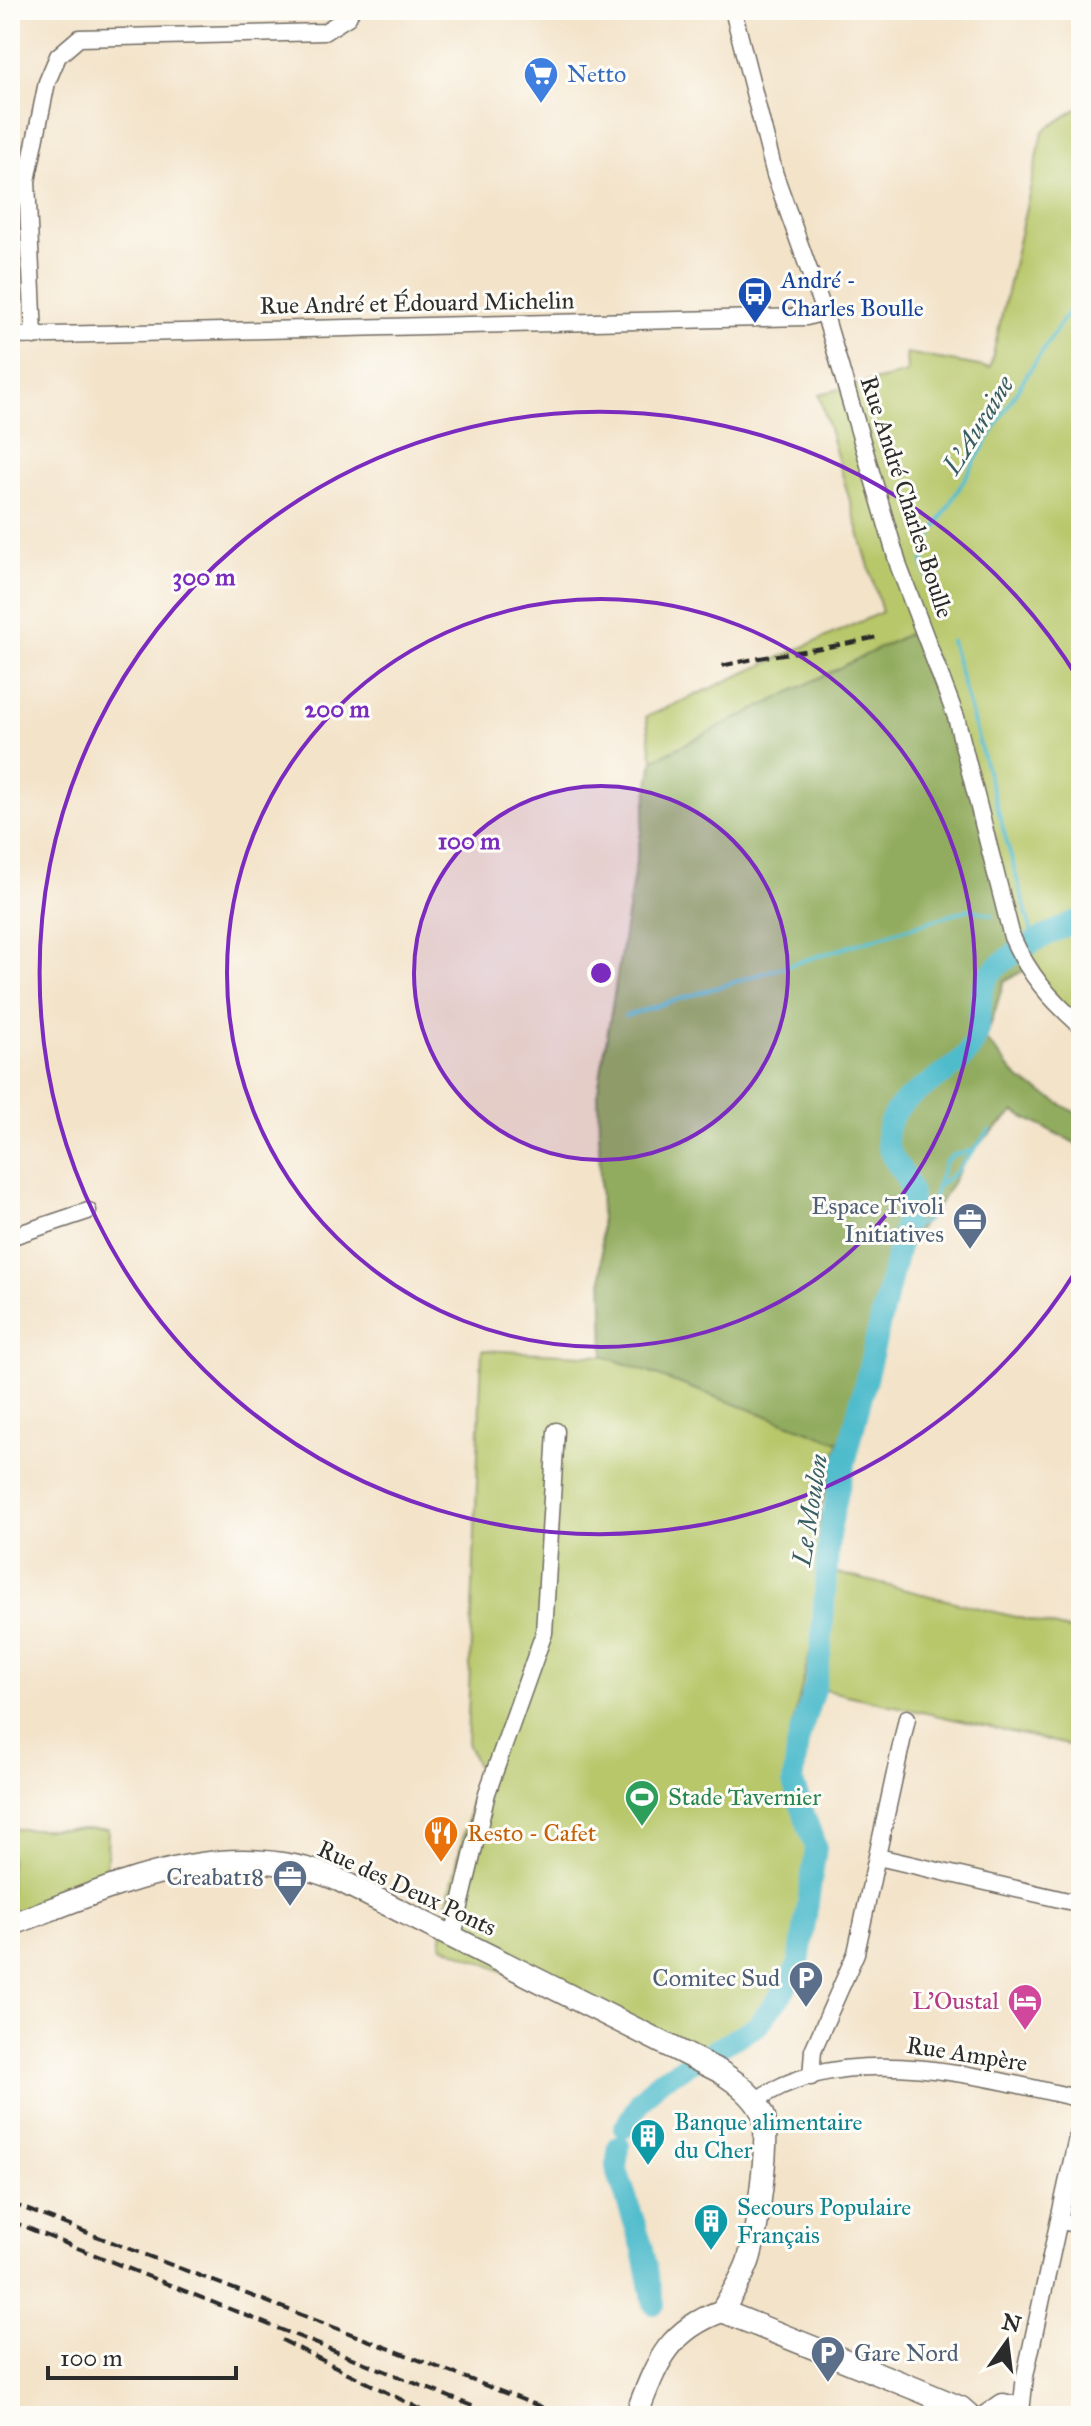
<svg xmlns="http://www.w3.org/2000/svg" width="1091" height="2426" font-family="'IM FELL Great Primer',serif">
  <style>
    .green { fill: #b8c76a; stroke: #72794a; stroke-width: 2 }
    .forest { fill: #92ac5e; stroke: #5e6c44; stroke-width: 2 }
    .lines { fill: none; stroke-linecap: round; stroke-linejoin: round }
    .stream { stroke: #50bccc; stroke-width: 4 }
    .river { stroke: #50bccc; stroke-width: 22 }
    .minor-casing { stroke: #716b62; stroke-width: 19 }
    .major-casing { stroke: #716b62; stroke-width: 25 }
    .minor { stroke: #fff; stroke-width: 16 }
    .major { stroke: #fff; stroke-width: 22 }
    .rail { stroke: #2b2b2b; stroke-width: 4; stroke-dasharray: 12 6; stroke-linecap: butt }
    .ring { fill: none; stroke: #7b2cbf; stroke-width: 4 }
    .labels { text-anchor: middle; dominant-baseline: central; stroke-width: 6; stroke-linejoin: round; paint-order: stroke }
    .shop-label { font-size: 24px; fill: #366cbe; stroke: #fdfcf7; text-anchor: start }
    .transit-label { font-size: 24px; fill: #164399; stroke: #fdfcf7; text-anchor: start }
    .street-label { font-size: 24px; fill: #2b2b2b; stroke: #fdfcf7 }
    .service-label { font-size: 24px; fill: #4e5e75; stroke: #fdfcf7; text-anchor: end }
    .leisure-label { font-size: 24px; fill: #27864d; stroke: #fdfcf7; text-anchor: start }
    .food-label { font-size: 24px; fill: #c56008; stroke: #fdfcf7; text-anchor: start }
    .hotel-label { font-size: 24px; fill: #b23c85; stroke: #fdfcf7; text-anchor: end }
    .culture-label { font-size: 24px; fill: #0d838f; stroke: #fdfcf7; text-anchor: start }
    .water-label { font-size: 26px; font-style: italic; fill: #385e63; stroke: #fdfcf7 }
    .centre { fill: #7b2cbf; stroke: #fdfcf7; stroke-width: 4 }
    .ring-label { font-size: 24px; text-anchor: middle; font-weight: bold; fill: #7b2cbf; stroke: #fdfcf7; stroke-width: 6; stroke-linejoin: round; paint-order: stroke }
  </style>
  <rect width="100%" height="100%" fill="#fdfcf7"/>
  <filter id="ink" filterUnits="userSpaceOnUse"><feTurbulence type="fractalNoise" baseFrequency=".0125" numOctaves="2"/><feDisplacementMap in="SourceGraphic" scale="16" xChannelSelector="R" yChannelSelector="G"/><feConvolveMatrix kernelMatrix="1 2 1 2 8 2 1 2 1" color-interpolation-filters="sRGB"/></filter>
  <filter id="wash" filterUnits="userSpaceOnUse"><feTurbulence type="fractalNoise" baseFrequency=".006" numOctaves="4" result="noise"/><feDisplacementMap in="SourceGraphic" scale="32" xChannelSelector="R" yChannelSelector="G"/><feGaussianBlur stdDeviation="1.8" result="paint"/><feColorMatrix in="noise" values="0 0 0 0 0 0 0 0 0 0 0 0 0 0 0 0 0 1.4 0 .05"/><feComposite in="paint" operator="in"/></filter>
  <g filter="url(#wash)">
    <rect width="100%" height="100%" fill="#f3e3c9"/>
    <!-- green -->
    <path class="green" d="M1081,106V1026L1027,969L916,630L653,760L646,717L882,612L819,394L907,373L906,353L990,368L1043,131Z
      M482,1350L604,1356L839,1442L821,1508L814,1636L787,1748L799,1807L816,1848L799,1963L782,1994L757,2026L702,2056L441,1945L446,1908L479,1771L467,1743Z
      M833,1572L1081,1633V1748L820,1689L828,1650Z
      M10,1829H108L106,1879L10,1916Z"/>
    <!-- forest -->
    <path class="forest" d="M916,630L936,660L1027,969L1004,981L986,1040L1019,1079L1081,1116V1146L1014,1112L971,1151L940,1203L911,1238L897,1291L839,1442L604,1356L598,1090L653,760Z"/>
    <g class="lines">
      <!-- stream -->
      <path class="stream" d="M929,582L923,563L929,539L1019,387L1081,292
        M951,641L1034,940
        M625,1016L970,909L992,915
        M939,1185L956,1172L990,1130
        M903,1232L926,1221L945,1162L953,1155L971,1151"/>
      <!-- river -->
      <path class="river" d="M625,2127L641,2100L660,2080L757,2026L782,1994L799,1963L816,1848L793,1783L798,1742L815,1686L821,1649L829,1535L839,1487L911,1199C912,1172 883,1158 887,1132C893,1090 957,1080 974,1042C984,1021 976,988 992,972C1017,947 1050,934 1081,919
        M619,2146L616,2167L643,2249L654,2304"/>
    </g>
  </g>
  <g filter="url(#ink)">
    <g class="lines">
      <!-- minor casing -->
      <g class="minor-casing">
        <path id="minor" d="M733,10L775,175L824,312L899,567L956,717L1012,937C1029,975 1050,999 1081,1026
          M10,336L806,317L824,312
          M34,336L27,181L47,82L58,56L79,38L324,32L348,17L351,10
          M10,1237L88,1211
          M878,1857L1081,1904
          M453,1936L487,1793L544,1633L556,1431
          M811,2077L813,2050L856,1953L907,1718
          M755,2101C845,2038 983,2077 1081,2099
          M1060,2221L1081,2225
          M1021,2412L1025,2376L1081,2119"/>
      </g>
      <!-- major casing -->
      <g class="major-casing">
        <path id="major" d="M10,1925C117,1885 225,1832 339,1880L719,2071C736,2082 754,2095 763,2114C771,2134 756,2239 748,2262C742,2279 731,2295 722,2311
          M722,2311L916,2389L961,2408L970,2416
          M636,2416C656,2365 666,2331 722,2311
          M987,2416L1003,2405L1016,2408L1023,2416"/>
      </g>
      <!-- minor -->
      <use href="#minor" class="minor"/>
      <!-- major -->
      <use href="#major" class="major"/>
      <!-- rail -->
      <path class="rail" d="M722,666C774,653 825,650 877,637
        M10,2203L565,2416
        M10,2221L497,2416
        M282,2340L434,2416"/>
    </g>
  </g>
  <!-- distance rings -->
  <circle cx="601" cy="973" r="187" fill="#7b2cbf" fill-opacity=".12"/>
  <g class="ring">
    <circle cx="601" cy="973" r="187"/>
    <circle cx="601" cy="973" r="374"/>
    <path d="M1079 1266A561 561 0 1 1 1079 680"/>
  </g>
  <!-- icons -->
  <defs>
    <g id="supermarket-pin" transform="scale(1.8)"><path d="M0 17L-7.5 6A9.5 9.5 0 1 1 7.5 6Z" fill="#3f7fe0" stroke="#fdfcf7"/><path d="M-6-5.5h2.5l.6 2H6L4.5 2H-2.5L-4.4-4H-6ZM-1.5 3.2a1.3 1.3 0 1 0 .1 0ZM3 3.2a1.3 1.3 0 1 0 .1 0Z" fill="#fff"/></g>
    <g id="bus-pin" transform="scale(1.8)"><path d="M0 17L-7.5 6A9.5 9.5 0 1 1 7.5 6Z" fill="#1a4fb4" stroke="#fdfcf7"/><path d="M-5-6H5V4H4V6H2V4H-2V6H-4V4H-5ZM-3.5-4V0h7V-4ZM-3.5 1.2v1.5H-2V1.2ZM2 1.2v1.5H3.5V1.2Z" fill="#fff"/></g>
    <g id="office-pin" transform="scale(1.8)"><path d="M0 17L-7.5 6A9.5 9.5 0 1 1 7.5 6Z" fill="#5c6f8a" stroke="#fdfcf7"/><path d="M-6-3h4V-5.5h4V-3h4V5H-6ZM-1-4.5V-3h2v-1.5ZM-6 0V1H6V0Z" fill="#fff"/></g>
    <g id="stadium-pin" transform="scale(1.8)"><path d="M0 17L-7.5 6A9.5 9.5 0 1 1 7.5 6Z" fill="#2e9e5b" stroke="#fdfcf7"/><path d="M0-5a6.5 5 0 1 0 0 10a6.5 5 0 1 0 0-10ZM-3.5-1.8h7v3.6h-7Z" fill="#fff"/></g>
    <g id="restaurant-pin" transform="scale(1.8)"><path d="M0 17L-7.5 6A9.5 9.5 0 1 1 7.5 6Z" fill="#e8710a" stroke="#fdfcf7"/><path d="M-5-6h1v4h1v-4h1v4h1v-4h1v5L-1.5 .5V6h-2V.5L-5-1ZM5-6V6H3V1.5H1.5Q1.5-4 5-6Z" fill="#fff"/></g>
    <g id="parking-pin" transform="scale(1.8)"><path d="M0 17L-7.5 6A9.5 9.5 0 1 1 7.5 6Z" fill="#5c6f8a" stroke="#fdfcf7"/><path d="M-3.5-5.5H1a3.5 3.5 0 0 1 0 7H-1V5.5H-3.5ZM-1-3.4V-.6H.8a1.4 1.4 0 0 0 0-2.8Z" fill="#fff"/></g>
    <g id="hotel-pin" transform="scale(1.8)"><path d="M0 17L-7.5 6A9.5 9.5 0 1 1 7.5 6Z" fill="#d1479c" stroke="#fdfcf7"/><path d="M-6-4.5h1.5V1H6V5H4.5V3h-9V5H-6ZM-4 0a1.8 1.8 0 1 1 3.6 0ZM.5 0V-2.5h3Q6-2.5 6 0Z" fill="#fff"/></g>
    <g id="building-pin" transform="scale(1.8)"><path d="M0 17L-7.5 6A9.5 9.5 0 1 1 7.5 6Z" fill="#0f9aa8" stroke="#fdfcf7"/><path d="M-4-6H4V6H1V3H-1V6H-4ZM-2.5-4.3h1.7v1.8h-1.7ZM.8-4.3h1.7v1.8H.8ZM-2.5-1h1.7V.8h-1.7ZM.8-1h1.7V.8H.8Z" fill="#fff"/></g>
  </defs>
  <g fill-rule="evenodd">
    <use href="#supermarket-pin" x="541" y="74"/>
    <use href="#bus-pin" x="755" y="294"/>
    <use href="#office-pin" x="970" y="1220"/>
    <use href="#stadium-pin" x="642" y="1797"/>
    <use href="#restaurant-pin" x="441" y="1833"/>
    <use href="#office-pin" x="290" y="1877"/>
    <use href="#parking-pin" x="806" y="1978"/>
    <use href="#hotel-pin" x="1025" y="2001"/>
    <use href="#building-pin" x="648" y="2136"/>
    <use href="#building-pin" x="711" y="2221"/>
    <use href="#parking-pin" x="828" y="2353"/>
  </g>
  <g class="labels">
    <!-- shop labels -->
    <g class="shop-label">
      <text x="567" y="74">Netto</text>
    </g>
    <!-- transit labels -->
    <g class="transit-label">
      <text x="781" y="280">André -<tspan x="781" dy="28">Charles Boulle</tspan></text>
    </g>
    <!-- street labels -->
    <g class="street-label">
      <text transform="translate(417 303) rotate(-1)">Rue André et Édouard Michelin</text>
      <text transform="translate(907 497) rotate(72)">Rue André Charles Boulle</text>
      <text transform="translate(407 1888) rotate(25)">Rue des Deux Ponts</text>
      <text transform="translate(967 2054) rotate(9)">Rue Ampère</text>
    </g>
    <!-- service labels -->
    <g class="service-label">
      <text x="944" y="1206">Espace Tivoli<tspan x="944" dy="28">Initiatives</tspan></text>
      <text x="264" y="1877">Creabat18</text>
      <text x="780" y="1978">Comitec Sud</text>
      <text x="854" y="2353" text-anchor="start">Gare Nord</text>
    </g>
    <!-- leisure labels -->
    <g class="leisure-label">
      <text x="668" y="1797">Stade Tavernier</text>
    </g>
    <!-- food labels -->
    <g class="food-label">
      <text x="467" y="1833">Resto - Cafet</text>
    </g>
    <!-- hotel labels -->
    <g class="hotel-label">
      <text x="999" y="2001">L'Oustal</text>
    </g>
    <!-- culture labels -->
    <g class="culture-label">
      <text x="674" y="2122">Banque alimentaire<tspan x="674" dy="28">du Cher</tspan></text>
      <text x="737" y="2207">Secours Populaire<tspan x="737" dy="28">Français</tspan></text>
    </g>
    <!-- water labels -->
    <g class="water-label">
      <text transform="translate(978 425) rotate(-58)">L'Auraine</text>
      <text transform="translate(810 1510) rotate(-81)">Le Moulon</text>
    </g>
  </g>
  <circle cx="601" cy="973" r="12" class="centre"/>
  <g class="ring-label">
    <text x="204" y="585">300 m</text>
    <text x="337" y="717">200 m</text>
    <text x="469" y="849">100 m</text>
  </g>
  <!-- margin -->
  <rect width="1091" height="2426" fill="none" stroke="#fdfcf7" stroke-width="40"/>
  <!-- north arrow -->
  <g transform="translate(1007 2342) rotate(14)" stroke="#fdfcf7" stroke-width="6" paint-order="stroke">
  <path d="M0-6L14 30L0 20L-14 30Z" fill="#2b2b2b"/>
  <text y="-12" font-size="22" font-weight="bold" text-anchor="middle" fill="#2b2b2b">N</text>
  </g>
  <!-- scale -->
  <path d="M48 2366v12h188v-12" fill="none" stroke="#2b2b2b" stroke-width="4"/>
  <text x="60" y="2366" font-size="24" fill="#2b2b2b" stroke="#fdfcf7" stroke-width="6" paint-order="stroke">100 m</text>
</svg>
